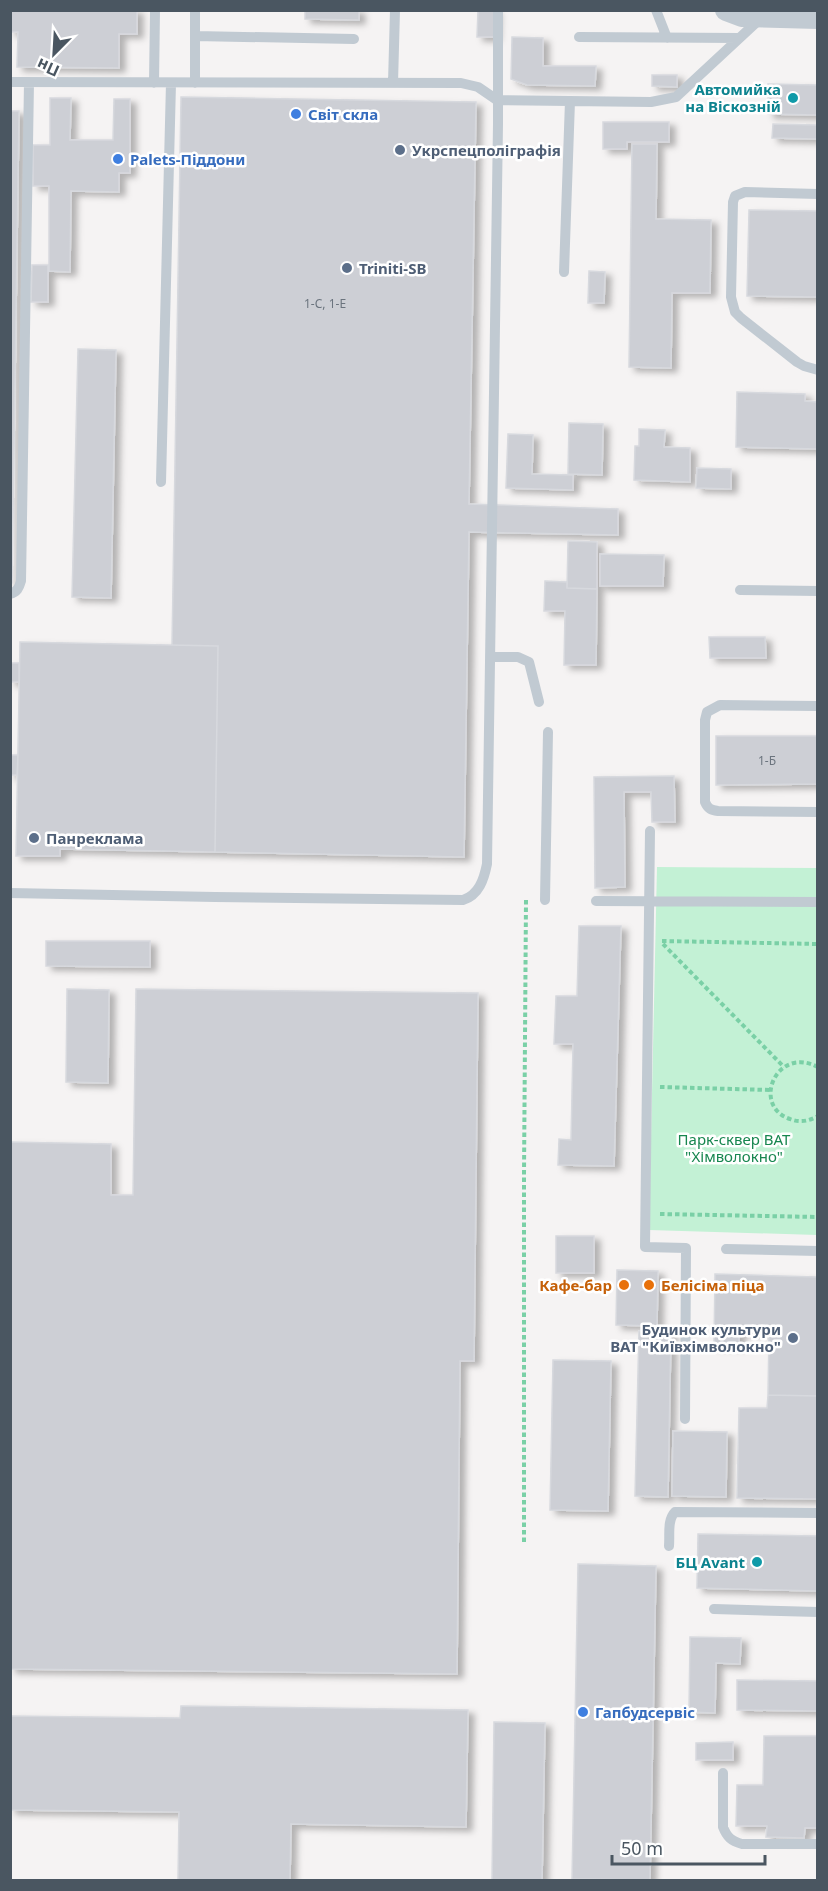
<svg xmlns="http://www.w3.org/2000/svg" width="828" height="1891" font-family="'Noto Sans',sans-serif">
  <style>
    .green { fill: #c3f1d5 }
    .building { fill: #cdcfd5; stroke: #d7d9de; stroke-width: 1.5; filter: url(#shadow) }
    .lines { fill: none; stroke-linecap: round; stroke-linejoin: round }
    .path { stroke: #7ad0a6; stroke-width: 4; stroke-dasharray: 4.5 3; stroke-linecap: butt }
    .service { stroke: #c1cad2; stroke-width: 10 }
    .minor { stroke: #c1cad2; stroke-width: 22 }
    .culture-dot { fill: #0f9aa8; stroke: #fff; stroke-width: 2 }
    .shop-dot { fill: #3f7fe0; stroke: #fff; stroke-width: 2 }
    .service-dot { fill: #5c6f8a; stroke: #fff; stroke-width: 2 }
    .food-dot { fill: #e8710a; stroke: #fff; stroke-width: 2 }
    .labels { text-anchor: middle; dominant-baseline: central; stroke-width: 5; stroke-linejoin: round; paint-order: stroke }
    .number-label { font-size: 12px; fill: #6b747e }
    .culture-label { font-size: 15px; font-weight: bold; fill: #0d838f; stroke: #fff; text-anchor: end }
    .shop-label { font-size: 15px; font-weight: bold; fill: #366cbe; stroke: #fff; text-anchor: start }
    .service-label { font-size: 15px; font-weight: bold; fill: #4e5e75; stroke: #fff; text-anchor: start }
    .park-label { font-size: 15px; fill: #17864f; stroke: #fff }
    .food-label { font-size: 15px; font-weight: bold; fill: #c56008; stroke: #fff; text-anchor: end }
  </style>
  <defs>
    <filter id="shadow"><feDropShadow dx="6" dy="4" stdDeviation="3" flood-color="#0004"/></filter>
  </defs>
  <rect width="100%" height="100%" fill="#f5f3f3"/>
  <!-- green -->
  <path class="green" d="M657,867L817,868V1235L649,1230Z"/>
  <!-- building -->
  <path class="building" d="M10,10H137V34H119V68L17,67L18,32H10Z
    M305,10H359V20L305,19Z
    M478,10H495L494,37H477Z
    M512,37L543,38V66H596L595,86L527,85L511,79Z
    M652,75H677V87L652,86Z
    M768,84L818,85L817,115L768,114Z
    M181,97L476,102L469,504L618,509V535L469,532L464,857L215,852L218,646L172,645Z
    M50,98H71L70,140H113L114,99H130V173H119V192L71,191L70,272L49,271V186H33V145H50Z
    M10,111H19L12,583H10Z
    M603,122H669V142H627V149H603Z
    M773,124L818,125L817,139L772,138Z
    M632,144H657L656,219L711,220L710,293H672L671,368L629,367Z
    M749,210L818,211V297L747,296Z
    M32,265H48V302H31Z
    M589,271L605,272L604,303H588Z
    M78,349L116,350L111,598L72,597Z
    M737,392L805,394V401L818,402V449L736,447Z
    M569,423L603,424L602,475L568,474Z
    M639,429L665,430L664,447L690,448V482L634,480L635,446H639Z
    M508,434L533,435L532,474L573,475V490L506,488Z
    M697,468L731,469V489L696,488Z
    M568,541L597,542V589L567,588Z
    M600,554L664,555L663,586H600Z
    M545,581L567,582V588L597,589L596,665H564L565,611H544Z
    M709,637H765L766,658H710Z
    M20,642L218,646L215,852L60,849V856H16Z
    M10,663H19V682H10Z
    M716,736H818V784L716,785Z
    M10,755H18L17,775H10Z
    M674,776L675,822H652L651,792H624L625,887L595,888L594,777Z
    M579,926H621L614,1166L558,1165L559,1139L571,1140L573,1044H554L556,996H577Z
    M46,941H150V967L46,966Z
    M67,989L109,990L108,1083L66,1082Z
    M136,989L478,993L474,1361H460L457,1674L10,1669V1142L111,1144V1195H133Z
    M556,1236H594V1273H556Z
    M617,1270L658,1271L657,1326L616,1325Z
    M715,1274L818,1277V1396L768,1395L769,1332L739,1331V1345H714Z
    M639,1331L671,1332L668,1497L635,1496Z
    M553,1360L611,1361L608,1511L550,1510Z
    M768,1395L818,1396V1499L737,1498L739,1408H767Z
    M673,1431L727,1432L726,1497L672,1496Z
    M698,1534L818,1536V1591L697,1588Z
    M578,1564L656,1566L650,1880L572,1879Z
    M690,1637L741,1638L740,1664L716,1663L715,1713L689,1712Z
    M737,1680L818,1681V1711L737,1710Z
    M181,1706L468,1710L466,1827L291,1824L290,1880H178L179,1812L10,1810V1716L180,1718Z
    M494,1722L545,1723L542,1880H492Z
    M764,1736H818V1828H805L804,1838L766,1837L767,1826H736L737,1785H763Z
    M733,1742V1760H696V1743Z"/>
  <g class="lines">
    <!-- path -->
    <path class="path" d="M662,941L818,944
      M663,944L784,1067
      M818,1067C776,1045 751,1106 790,1119C800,1123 809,1121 818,1116
      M660,1087L770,1090
      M660,1214L818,1217
      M524,1542V1175L526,900"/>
    <!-- service -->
    <path class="service" d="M656,10L667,38
      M195,36L354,39
      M579,37L739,38
      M10,82L461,83L478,87L497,100L651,102L676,97L760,19
      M154,83L155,10
      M195,83V10
      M393,83L395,10
      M818,194L745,192L735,196L733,202L731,297L735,312L741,318L797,362L804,366L818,370
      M564,272L570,101
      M161,482L171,83
      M740,590L818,591
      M10,594C17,592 19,588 21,581L29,82
      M490,657H518L529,662L539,702
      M818,706L720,705L707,712L705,720V802C708,809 711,810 718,811L818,812
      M650,831L645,1247L686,1248L685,1419
      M10,893L215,897L463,900C479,895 484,879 487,864L498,124V10
      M545,900L548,732
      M596,901L818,902
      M726,1249L818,1251
      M669,1546C670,1535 667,1520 675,1512L818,1513
      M714,1609L818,1612
      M723,1773V1827C727,1837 731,1841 742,1844H818"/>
    <!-- minor -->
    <path class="minor" d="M726,10L742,16L818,18"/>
  </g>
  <!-- markers -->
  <g class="culture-dot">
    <circle cx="793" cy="98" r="6"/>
    <circle cx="757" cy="1562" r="6"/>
  </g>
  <g class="shop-dot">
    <circle cx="296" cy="114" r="6"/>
    <circle cx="118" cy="159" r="6"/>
    <circle cx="583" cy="1712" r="6"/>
  </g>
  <g class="service-dot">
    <circle cx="400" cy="150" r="6"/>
    <circle cx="347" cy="268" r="6"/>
    <circle cx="34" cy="838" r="6"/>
    <circle cx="793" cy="1338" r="6"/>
  </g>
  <g class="food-dot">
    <circle cx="624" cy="1285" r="6"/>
    <circle cx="649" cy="1285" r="6"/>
  </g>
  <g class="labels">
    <!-- number labels -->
    <g class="number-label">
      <text x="325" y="303">1-С, 1-E</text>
      <text x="767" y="760">1-Б</text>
    </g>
    <!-- culture labels -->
    <g class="culture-label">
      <text x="781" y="89">Автомийка<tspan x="781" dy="17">на Віскозній</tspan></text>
      <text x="745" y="1562">БЦ Avant</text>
    </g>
    <!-- shop labels -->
    <g class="shop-label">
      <text x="308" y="114">Світ скла</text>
      <text x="130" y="159">Palets-Піддони</text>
      <text x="595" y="1712">Гапбудсервіс</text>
    </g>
    <!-- service labels -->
    <g class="service-label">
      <text x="412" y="150">Укрспецполіграфія</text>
      <text x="359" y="268">Triniti-SB</text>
      <text x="46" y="838">Панреклама</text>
      <text x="781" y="1329" text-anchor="end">Будинок культури<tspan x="781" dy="17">ВАТ "Київхімволокно"</tspan></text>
    </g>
    <!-- park labels -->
    <g class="park-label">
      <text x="734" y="1139">Парк-сквер ВАТ<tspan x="734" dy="17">"Хімволокно"</tspan></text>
    </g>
    <!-- food labels -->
    <g class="food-label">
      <text x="612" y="1285">Кафе-бар</text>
      <text x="661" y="1285" text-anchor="start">Белісіма піца</text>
    </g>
  </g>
  <!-- border -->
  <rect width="828" height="1891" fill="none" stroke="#4a5661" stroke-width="24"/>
  <!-- north arrow -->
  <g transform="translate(54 54) rotate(204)" stroke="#ffffff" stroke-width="4.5" paint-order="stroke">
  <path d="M0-4.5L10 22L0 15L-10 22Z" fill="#4a5661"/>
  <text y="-9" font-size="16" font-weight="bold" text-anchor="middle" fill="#4a5661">Пн</text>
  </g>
  <!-- scale -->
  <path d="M612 1855v9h153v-9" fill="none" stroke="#4a5661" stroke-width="3"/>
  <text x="621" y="1855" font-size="18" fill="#4a5661" stroke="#ffffff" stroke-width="4.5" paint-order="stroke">50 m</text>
</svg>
